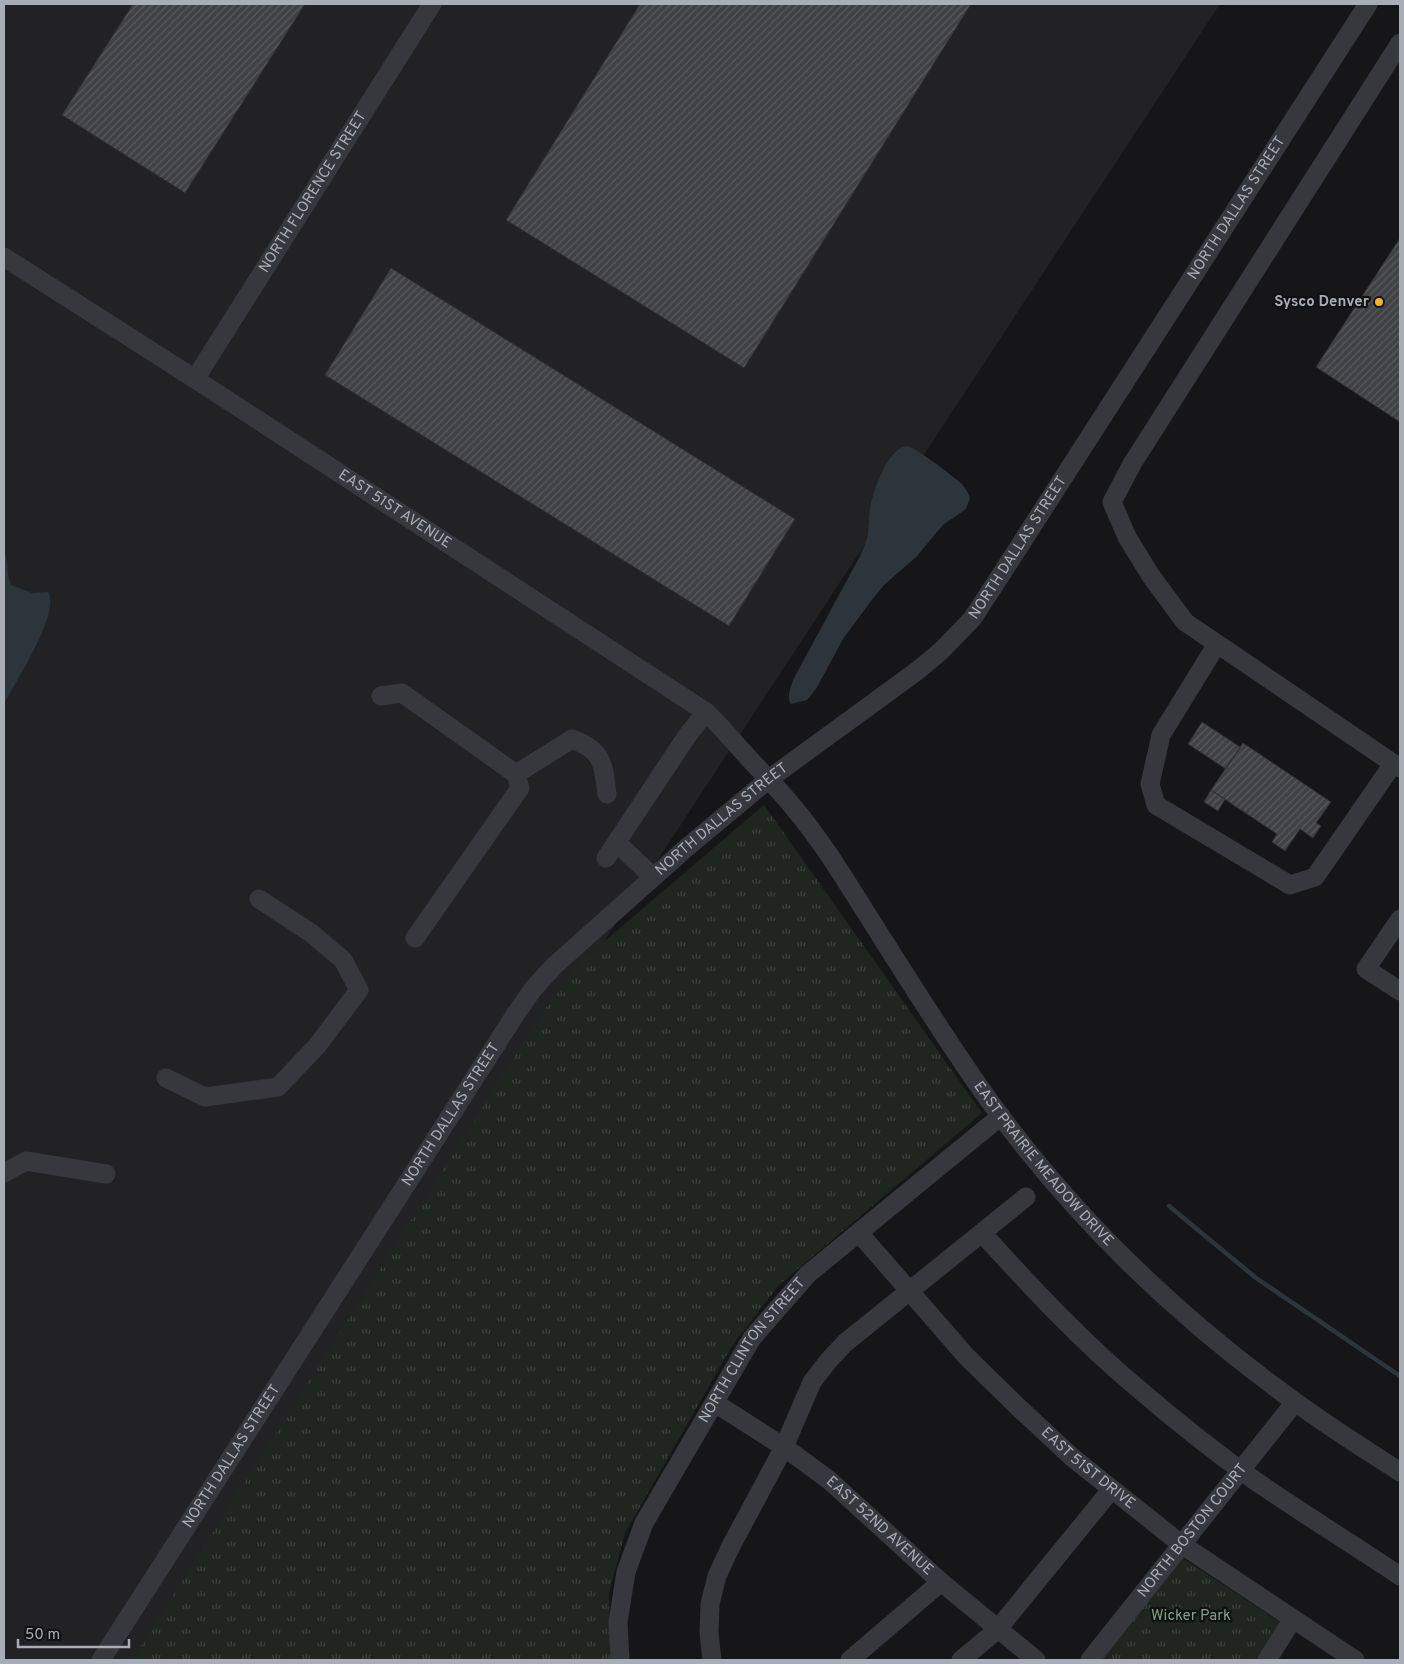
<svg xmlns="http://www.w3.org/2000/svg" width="1404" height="1664" font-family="Overpass,sans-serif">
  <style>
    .built { fill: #222225 }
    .grass { fill: url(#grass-tufts) }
    .water { fill: #2c353c }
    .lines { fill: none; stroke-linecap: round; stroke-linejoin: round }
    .stream { stroke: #2c353c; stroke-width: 4.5 }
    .building { fill: url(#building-hatch); stroke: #303034 }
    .minor { stroke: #37383d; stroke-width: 19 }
    .poi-dot { fill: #f2b134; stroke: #111113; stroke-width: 2 }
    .labels { text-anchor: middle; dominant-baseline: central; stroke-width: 4.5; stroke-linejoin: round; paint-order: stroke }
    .street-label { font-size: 15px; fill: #a8adb8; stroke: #111113 }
    .poi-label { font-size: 15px; font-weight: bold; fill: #a8adb8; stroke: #111113; text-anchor: end }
    .park-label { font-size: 15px; fill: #7fa381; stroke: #111113 }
  </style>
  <defs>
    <pattern id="grass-tufts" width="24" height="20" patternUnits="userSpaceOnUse" patternTransform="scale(1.25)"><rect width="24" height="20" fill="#1e261f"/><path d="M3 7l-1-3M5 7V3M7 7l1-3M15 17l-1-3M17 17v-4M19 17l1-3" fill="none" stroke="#3c433d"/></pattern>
    <pattern id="building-hatch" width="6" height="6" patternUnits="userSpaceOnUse" patternTransform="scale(1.25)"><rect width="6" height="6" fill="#404145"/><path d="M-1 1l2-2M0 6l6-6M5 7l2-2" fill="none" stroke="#595a5e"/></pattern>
  </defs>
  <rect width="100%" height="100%" fill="#161618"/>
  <!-- built -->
  <path class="built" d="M4,4H1220L132,1660H4Z"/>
  <!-- grass -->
  <path class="grass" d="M764,805L982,1113L779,1285L732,1346L625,1533L609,1593L610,1660H132L547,1006L586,957Z
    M1181,1557L1287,1627L1265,1660H1097Z"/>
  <!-- water -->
  <path class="water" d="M907,446L913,448L938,465L962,484L967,491L970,498L968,504L966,509L943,525L916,557L884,585L871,601L843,639L816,689L807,700L791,704C786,696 791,688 793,680L860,556C863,549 867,541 868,534C869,524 869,513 871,503C875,487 888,448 907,446Z
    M4,552C9,562 6,574 11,585L32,593L48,592C61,613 15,682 4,704Z"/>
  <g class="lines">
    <!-- stream -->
    <path class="stream" d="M1169,1206L1256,1278L1400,1376"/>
  </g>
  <!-- building -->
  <path class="building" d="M133,4H305L185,193L62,115Z
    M640,4H971L744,368L506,220Z
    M1400,238V422L1316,367Z
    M391,268L795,519L729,626L325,375Z
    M1202,722L1240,747L1226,769L1188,744Z
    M1243,743L1331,802L1316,823L1321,826L1313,838L1300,829L1285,851L1272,842L1277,834L1211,790Z
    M1211,790L1225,799L1218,811L1204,802Z"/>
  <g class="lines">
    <!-- minor -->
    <g class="minor">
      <path d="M1400,43L1132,464L1112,502L1127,537L1151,576L1185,622L1400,768"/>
      <path id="s1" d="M4,257L195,379L706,712C721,726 731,739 745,754C761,772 779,789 794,808C821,840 843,876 865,911C905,974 945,1039 988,1099C1069,1211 1169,1309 1279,1390C1318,1420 1360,1446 1400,1472"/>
      <path id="s2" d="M195,379L432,4"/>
      <path d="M1217,644L1161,735L1150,784L1156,805L1290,885L1315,877L1393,764"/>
      <path d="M381,696L402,693L516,774L520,788L415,938"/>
      <path d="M516,774L572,739C604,751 603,764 607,794"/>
      <path d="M617,843L653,877"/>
      <path d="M606,858L687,736L706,712"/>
      <path d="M1400,919L1366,969L1400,991"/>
      <path d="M166,1078L205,1097L278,1087L317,1046L359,990L343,960L311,933L259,899"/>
      <path d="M4,1173L26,1161L106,1174"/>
      <path id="s3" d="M859,1233L966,1356L1017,1406L1073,1458L1181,1544L1355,1660"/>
      <path d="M982,1233C1032,1288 1083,1343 1141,1391C1177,1422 1215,1452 1254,1480C1302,1513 1352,1544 1400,1576"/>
      <path id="s4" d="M715,1403L784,1447L829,1480L941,1582L1036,1660"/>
      <path id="s5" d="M101,1660L515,1015L533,989L554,966L685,849L769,779L917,671L941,651L972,619L995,584L1368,4"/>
      <path id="s6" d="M620,1660L618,1622L626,1572L644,1523L752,1338L808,1274L1001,1116"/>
      <path d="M712,1660L709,1633L710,1604L717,1576L731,1546L784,1447L812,1382L829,1360L845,1343L1026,1197"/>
      <path d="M850,1660L941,1582"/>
      <path d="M961,1660L997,1630L1111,1490"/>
      <path id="s7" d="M1090,1660L1295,1402"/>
      <path d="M1267,1660L1293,1619"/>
    </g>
  </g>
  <!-- markers -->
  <circle class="poi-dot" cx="1379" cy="302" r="5"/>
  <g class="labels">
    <!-- street labels -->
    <g class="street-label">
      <text stroke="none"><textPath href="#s2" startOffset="221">NORTH FLORENCE STREET</textPath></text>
      <text stroke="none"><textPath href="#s5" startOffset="1862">NORTH DALLAS STREET</textPath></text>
      <text stroke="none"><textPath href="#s1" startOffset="465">EAST 51ST AVENUE</textPath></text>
      <text stroke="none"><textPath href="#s5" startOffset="1458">NORTH DALLAS STREET</textPath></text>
      <text stroke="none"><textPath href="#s5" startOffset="1052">NORTH DALLAS STREET</textPath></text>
      <text stroke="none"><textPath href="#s5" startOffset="648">NORTH DALLAS STREET</textPath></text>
      <text stroke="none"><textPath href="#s1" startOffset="1402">EAST PRAIRIE MEADOW DRIVE</textPath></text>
      <text stroke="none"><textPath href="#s6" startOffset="345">NORTH CLINTON STREET</textPath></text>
      <text stroke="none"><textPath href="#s5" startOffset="242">NORTH DALLAS STREET</textPath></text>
      <text stroke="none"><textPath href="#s3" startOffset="329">EAST 51ST DRIVE</textPath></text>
      <text stroke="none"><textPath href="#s4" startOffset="206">EAST 52ND AVENUE</textPath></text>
      <text stroke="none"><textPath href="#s7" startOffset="165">NORTH BOSTON COURT</textPath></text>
    </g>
    <!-- poi labels -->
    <g class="poi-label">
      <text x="1369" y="302">Sysco Denver</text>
    </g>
    <!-- park labels -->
    <g class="park-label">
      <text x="1191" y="1616">Wicker Park</text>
    </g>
  </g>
  <!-- border -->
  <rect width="1404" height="1664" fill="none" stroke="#a8adb8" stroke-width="10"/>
  <!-- scale -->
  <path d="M18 1639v8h111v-8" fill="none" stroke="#a8adb8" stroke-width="2.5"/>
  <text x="25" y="1639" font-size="15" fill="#a8adb8" stroke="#111113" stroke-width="4" paint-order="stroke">50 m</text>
</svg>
